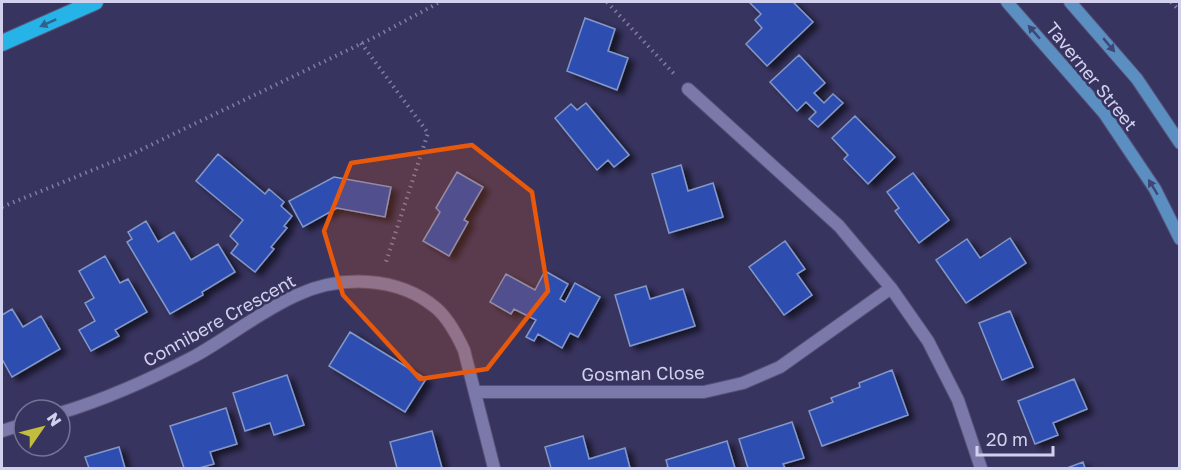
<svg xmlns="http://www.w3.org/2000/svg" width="1181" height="470" font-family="'Golos Text',sans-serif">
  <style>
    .building { fill: #2f4eb0; stroke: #8398c8; stroke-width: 1.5; filter: url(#shadow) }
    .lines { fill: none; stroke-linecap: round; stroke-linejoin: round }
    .minor-casing { stroke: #555176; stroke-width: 14 }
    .secondary-casing { stroke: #555176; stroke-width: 14 }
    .trunk-casing { stroke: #555176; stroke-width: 18 }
    .path { stroke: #807da2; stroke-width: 4; stroke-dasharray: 1.5 4.5; stroke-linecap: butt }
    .minor { stroke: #7b78aa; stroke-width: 12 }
    .secondary { stroke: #5b8ec1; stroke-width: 12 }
    .trunk { stroke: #26b3e7; stroke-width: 16 }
    .oneway { fill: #32608f }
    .oneway2 { fill: #3f4673 }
    .marked { fill: #e8590c; fill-opacity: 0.2; stroke: #e8590c; stroke-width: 4.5; stroke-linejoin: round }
    .labels { text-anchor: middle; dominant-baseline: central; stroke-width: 5; stroke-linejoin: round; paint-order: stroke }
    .street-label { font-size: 18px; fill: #d2d1ed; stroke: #383460 }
  </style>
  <defs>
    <filter id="shadow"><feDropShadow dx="6" dy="4" stdDeviation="3" flood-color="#0009"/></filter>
  </defs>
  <rect width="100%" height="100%" fill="#383460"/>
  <!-- building -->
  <path class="building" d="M749,2H793L813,22L767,66L746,44L762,28L755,20L761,14Z
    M585,18L615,29L608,51L628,58L617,90L567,71Z
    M799,55L825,83L814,93L824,103L833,94L843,103L818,127L809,119L816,112L806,102L797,111L770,82Z
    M586,103L629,155L614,167L608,160L597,170L555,118L571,104L577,110Z
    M855,116L895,157L868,184L844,159L848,155L832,138Z
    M218,154L265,194L269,189L284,202L281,206L292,216L284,226L287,228L271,247L274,249L255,272L231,253L238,244L230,236L243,220L196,181Z
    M681,165L688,191L713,183L723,217L669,233L652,174Z
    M457,172L483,187L464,220L468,222L449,256L423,241L440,212L436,208Z
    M913,173L949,220L919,243L895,211L899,208L887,192Z
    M334,177L391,187L385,217L337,208L303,227L289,201Z
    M146,221L158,242L174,232L191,260L218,244L235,272L202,292L203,295L170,314L127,242L132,239L128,232Z
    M1010,238L1026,263L966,303L936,260L967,239L980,258Z
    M785,241L805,269L797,274L812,295L784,315L749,267Z
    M105,256L120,283L128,279L147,312L115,330L119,336L91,351L79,330L95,321L85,303L94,298L79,271Z
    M545,271L568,284L560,299L565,302L575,283L600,297L578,337L570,333L562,348L538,334L534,341L526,337L536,320L514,309L511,314L490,302L506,274L535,290Z
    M646,286L650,299L683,289L695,326L630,346L615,295Z
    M12,309L23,327L41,316L60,349L12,377L2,359V315Z
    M1010,311L1033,367L1002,380L979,323Z
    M350,332L426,379L405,412L329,366Z
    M892,370L908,415L822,446L809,411L833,402L831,398L860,387L859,383Z
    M287,375L304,425L274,435L270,423L245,431L233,393Z
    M1074,379L1087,409L1053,423L1058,435L1035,444L1018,401Z
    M226,408L237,444L210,452L214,464L199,468H184L170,426Z
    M792,422L804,458L783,464L785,468H748L739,439Z
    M432,431L442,468H397L390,442Z
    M583,436L589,459L625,448L630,468H551L545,447Z
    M727,441L735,468H665L668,467L666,460Z
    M119,447L125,468H89L85,457Z
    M1083,462L1085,468H1067Z"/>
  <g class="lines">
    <!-- minor casing -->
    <g class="minor-casing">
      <path id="minor" d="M688,89L839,226L891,288L928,341L958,400L981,468
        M475,392H704L743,383L780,367L891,288
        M60,413C107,399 151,379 195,356C229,337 261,311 297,295C341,275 398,276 436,308C448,318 457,335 464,350L494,468
        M2,431L24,424"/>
    </g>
    <!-- secondary casing -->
    <g class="secondary-casing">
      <path id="secondary" d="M1007,2L1104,113L1155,189L1180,239
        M1070,2L1137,79L1180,143"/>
    </g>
    <!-- trunk casing -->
    <g class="trunk-casing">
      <path id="trunk" d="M2,43L95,2"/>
    </g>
    <!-- path -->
    <path class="path" d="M607,2L676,76
      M1171,2L1180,11
      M361,43L428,133L385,265
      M2,207L132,154L373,38L440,2"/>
    <!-- minor -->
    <use href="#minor" class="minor"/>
    <!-- secondary -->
    <use href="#secondary" class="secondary"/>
    <!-- trunk -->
    <use href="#trunk" class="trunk"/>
  </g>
  <!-- one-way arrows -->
  <defs><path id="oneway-solid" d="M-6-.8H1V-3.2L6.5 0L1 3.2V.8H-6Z" transform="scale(1.5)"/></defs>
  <use class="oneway" href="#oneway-solid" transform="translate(48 23) rotate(156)"/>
  <g class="oneway2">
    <use href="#oneway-solid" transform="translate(1034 32) rotate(-131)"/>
    <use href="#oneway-solid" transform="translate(1109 45) rotate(50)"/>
    <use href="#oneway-solid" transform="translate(1153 187) rotate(-121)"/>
  </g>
  <!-- marked area -->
  <path class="marked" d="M472,145L532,192L548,291L487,369L420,379L343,295L324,231L351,163Z"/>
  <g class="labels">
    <!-- street labels -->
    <g class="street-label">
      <text transform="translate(1092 76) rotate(51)">Taverner Street</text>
      <text transform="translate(219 320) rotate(-29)">Connibere Crescent</text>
      <text transform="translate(643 373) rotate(-1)">Gosman Close</text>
    </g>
  </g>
  <!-- border -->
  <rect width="1181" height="470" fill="none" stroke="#d2d1ed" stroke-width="6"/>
  <!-- north arrow -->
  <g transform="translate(42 428) rotate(55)"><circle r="28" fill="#383460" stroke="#767398" stroke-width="1.5"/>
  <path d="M0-4.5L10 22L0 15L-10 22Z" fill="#c3bd3e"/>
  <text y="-9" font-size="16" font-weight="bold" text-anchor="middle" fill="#d2d1ed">N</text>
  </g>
  <!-- scale -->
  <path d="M977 446v9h76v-9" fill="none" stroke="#d2d1ed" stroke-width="3"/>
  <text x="986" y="446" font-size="18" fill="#d2d1ed" stroke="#383460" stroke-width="4.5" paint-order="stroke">20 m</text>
</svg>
